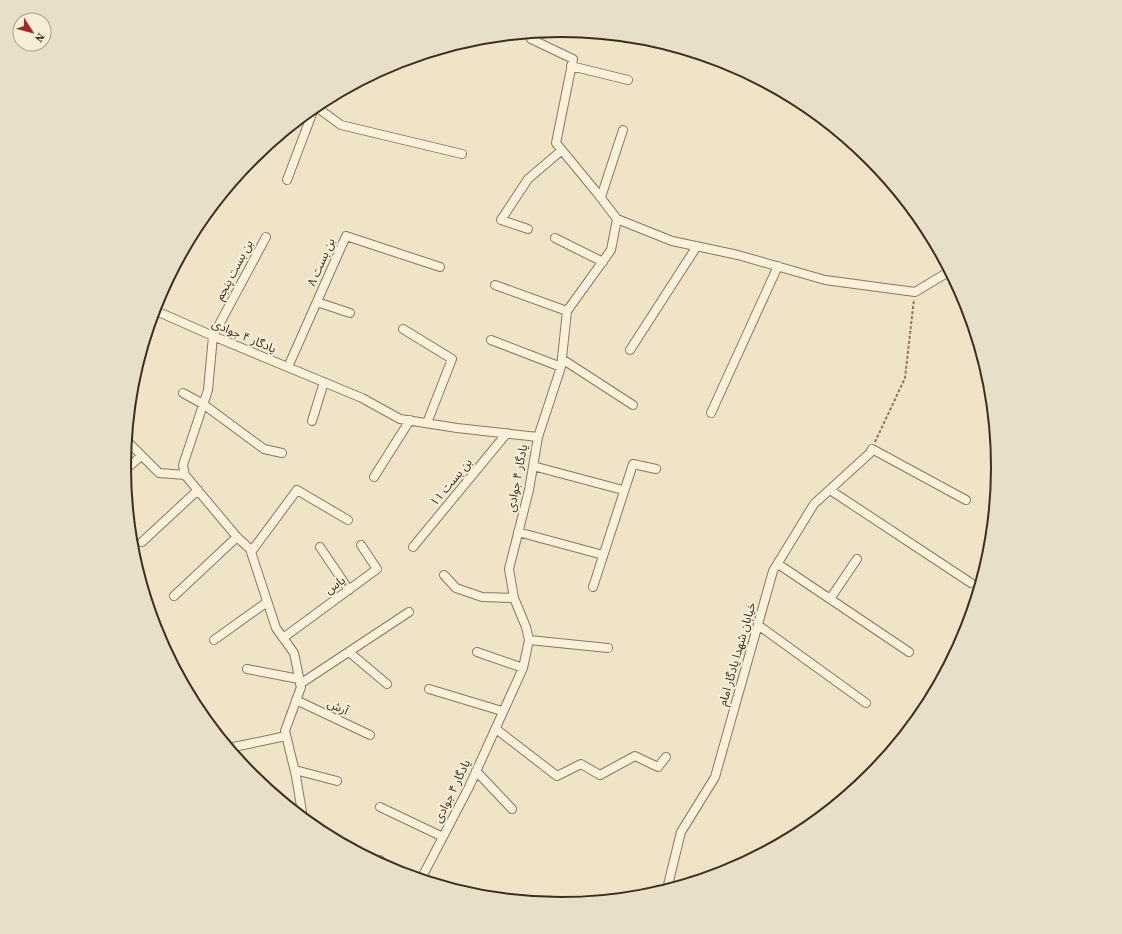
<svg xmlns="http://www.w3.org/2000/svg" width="1122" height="934" font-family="'Source Serif 4','Noto Sans Arabic',serif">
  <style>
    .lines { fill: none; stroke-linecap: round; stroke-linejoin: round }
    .street-casing { stroke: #8d765c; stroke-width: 10 }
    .path { stroke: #8d765c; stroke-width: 2; stroke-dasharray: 3 2; stroke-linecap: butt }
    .street { stroke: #faf1dc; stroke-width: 8 }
    .labels { text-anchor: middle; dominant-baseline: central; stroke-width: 4; stroke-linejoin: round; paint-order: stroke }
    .street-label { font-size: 12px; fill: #3d2e20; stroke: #f7eed8 }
    .rim { fill: none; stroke: #3d2e20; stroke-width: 2 }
  </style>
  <rect width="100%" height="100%" fill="#f0e4c8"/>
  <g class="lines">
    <!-- street casing -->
    <g class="street-casing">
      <path id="street" d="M529,33L531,39L573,59L556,143L598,194L617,219L611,250L567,311L561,367L538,437
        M571,66L628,80
        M315,106L341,125L462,154
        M287,180L315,106
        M601,197L623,130
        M617,219L672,241L738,255L825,280L915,292L950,271
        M528,229L501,220L528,179L562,150
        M555,238L603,262
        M495,285L567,311
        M317,302L350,313
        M154,310L213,336L362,398L400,419L457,428L538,437L529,490L509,569L514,598L526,627L529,640L523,668L469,787L421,879
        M403,329L452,359L427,423
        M491,340L561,367
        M630,350L697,246
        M562,359L633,405
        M288,367L346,236L440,267
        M183,393L203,404L264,449L282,453
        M711,413L778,266
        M312,421L324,382
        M127,441L159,473L185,475
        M872,449L966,500
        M533,466L623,490
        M124,471L141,456
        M374,477L410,420
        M830,490L971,583
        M518,532L603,555
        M237,537L185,475L183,465L208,390L213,336L266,237
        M142,542L198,490
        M320,547L349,590
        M413,547L507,433
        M251,552L297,490L348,520
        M778,564L909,652
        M444,575L456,588L482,597L514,598
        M593,587L633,464L656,469
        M174,596L237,537L250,549L276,628L294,653L301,687L285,731L296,776L303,818
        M830,599L857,559
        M758,625L866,703
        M283,638L377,569L361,545
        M214,640L267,602
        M529,640L608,648
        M349,652L387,684
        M477,652L523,668
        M247,669L299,679
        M300,684L409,612
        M429,689L502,711
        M296,700L370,735
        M496,729L557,776L581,764L600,775L635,756L658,767L666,757
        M229,748L286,736
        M295,770L337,781
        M476,771L512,809
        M380,807L443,837
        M378,862L380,860
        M667,889L681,832L715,777L773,571L814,504L870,453L872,449"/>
    </g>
    <!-- path -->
    <path class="path" d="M875,442L905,378L914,299"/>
    <!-- street -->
    <use href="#street" class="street"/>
  </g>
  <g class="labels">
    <!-- street labels -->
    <g class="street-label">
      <text transform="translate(321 262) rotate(-66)">بن بست ۸</text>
      <text transform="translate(234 270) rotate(-62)">بن بست پنجم</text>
      <text transform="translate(244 336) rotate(23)">یادگار ۴ جوادی</text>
      <text transform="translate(517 478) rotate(-79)">یادگار ۴ جوادی</text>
      <text transform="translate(451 482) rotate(-50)">بن بست ۱۱</text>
      <text transform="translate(335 585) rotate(-36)">یاس</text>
      <text transform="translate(737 654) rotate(-74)">خیابان شهدا یادگار امام</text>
      <text transform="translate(338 707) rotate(25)">آرش</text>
      <text transform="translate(452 791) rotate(-64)">یادگار ۴ جوادی</text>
    </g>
  </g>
  <!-- crop -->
  <path d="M0 0H1122V934H0ZM131 467a430 430 0 1 1 860 0a430 430 0 1 1-860 0Z" fill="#e8dfc9" fill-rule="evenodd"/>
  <path class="rim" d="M131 467a430 430 0 1 1 860 0a430 430 0 1 1-860 0Z"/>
  <!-- north arrow -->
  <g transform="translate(32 32) rotate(126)"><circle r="19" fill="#f7eed8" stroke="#ada18e"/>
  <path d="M0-3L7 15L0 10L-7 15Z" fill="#9e2a2b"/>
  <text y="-6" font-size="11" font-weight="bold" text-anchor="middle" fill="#3d2e20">N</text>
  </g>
</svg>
